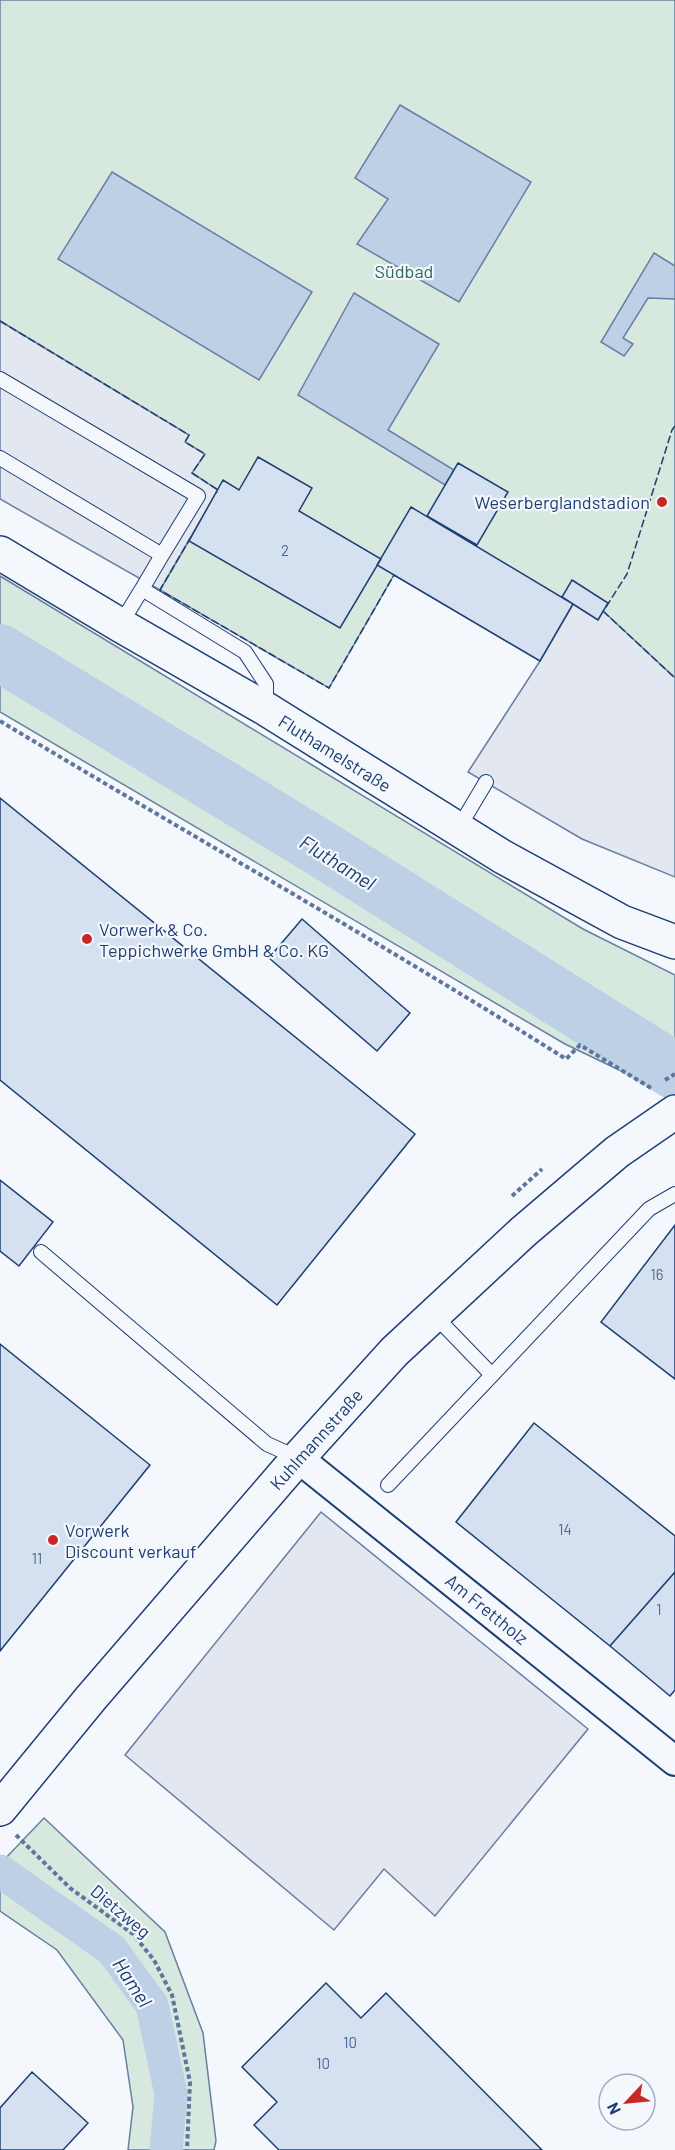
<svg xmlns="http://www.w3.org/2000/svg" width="675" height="2150" font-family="Barlow,sans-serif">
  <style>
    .green { fill: #d7e8df; stroke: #687fa3; stroke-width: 1.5 }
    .parking { fill: #e3e8f0; stroke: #687fa3; stroke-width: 1.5 }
    .water { fill: #bed0e5; stroke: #687fa3; stroke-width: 1.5 }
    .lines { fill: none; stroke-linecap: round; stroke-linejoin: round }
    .canal { stroke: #bed0e5; stroke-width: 33 }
    .river { stroke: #bed0e5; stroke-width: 57 }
    .building { fill: #d5e0f0; stroke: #1d3f73; stroke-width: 1.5 }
    .service-casing { stroke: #1d3f73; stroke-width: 16 }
    .minor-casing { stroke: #1d3f73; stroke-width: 32 }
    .secondary-casing { stroke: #1d3f73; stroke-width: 36 }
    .path { stroke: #5e769c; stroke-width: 4; stroke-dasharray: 4.5 3; stroke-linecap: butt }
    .service { stroke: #f4f7fb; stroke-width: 14 }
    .minor { stroke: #f4f7fb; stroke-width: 28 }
    .secondary { stroke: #f4f7fb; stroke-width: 33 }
    .fence { stroke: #1d3f73; stroke-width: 1.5; stroke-dasharray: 8 3; stroke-linecap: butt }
    .poi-dot { fill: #c62828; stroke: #f4f7fb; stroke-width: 2 }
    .labels { text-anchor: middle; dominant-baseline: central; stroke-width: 4.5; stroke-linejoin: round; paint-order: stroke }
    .number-label { font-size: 15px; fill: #4b6792 }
    .park-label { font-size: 18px; fill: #2c6c60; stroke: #f4f7fb }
    .poi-label { font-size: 18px; fill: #1d3f73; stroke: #f4f7fb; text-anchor: start }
    .street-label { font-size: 18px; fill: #1d3f73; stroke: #f4f7fb }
    .water-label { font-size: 20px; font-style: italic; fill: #1d3f73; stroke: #f4f7fb }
  </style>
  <rect width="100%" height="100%" fill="#f4f7fb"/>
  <!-- green -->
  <path class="green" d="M0,0H675V678L603,612L598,620L573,605L540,661L394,575L329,688L160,590L218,491L192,473L185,442L188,435L0,321Z
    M0,576L583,929L675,975V1074L651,1088L640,1080L565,1044L0,712Z
    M44,1818L165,1932L203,2033L216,2141L214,2150H128L133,2107L123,2040L57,1950L0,1911V1864Z"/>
  <!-- parking -->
  <path class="parking" d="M0,321L189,435L185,442L205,454L192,473L218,490L160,590L0,499Z
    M573,604L598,620L603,611L675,678V877L582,839L468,772L540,661Z
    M321,1512L588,1729L435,1916L384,1869L334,1930L125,1755Z"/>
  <!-- water -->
  <path class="water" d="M400,105L531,182L459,302L357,244L388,199L355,178Z
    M112,172L312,292L259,380L58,259Z
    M654,253L675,266V299L648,298L623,338L633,344L624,356L601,342Z
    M354,293L439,344L388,430L454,470L445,485L298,395Z"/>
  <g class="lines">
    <!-- canal -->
    <path class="canal" d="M0,1871L112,1950L152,2005L171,2094L166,2150"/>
    <!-- river -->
    <path class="river" d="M0,653L325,851L675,1071"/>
  </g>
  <!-- building -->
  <path class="building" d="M258,457L312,488L299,511L381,559L340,628L189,541L223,480L239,490Z
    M458,463L508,492L477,545L427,516Z
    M411,507L573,604L540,661L377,565Z
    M572,580L608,603L598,620L562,597Z
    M0,798L415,1134L277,1305L0,1080Z
    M302,919L410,1013L377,1051L269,958Z
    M0,1180L53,1222L19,1266L0,1251Z
    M675,1225V1379L601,1322Z
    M0,1344L150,1465L0,1651Z
    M534,1423L675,1536V1572L610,1646L456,1522Z
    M675,1572V1690L670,1696L610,1646Z
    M326,1983L361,2018L386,1993L542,2150H279L254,2125L277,2102L242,2067Z
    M32,2072L88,2123L63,2150H0V2108Z"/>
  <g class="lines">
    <!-- service casing -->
    <g class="service-casing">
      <path id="service" d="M0,379L198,496L162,555L0,458
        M142,589L162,555
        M120,625L142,589L245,652L266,684V707
        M458,829L486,782
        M41,1252L267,1444L298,1458
        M434,1315L492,1375
        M388,1485L649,1209L675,1194"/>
    </g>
    <!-- minor casing -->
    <g class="minor-casing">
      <path id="minor" d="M298,1458L675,1761"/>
    </g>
    <!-- secondary casing -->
    <g class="secondary-casing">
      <path id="secondary" d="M0,553L120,625L266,709L503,857L622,922L675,942
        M0,1809L91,1698L298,1458L394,1352L523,1232L584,1180L617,1152L675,1112"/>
    </g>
    <!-- path -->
    <path class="path" d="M0,721C188,834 380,942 566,1059L580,1045L651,1088
      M665,1080L675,1074
      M512,1196L542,1169
      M16,1835L70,1888L133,1934L154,1960L172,1995L190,2082L187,2150"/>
    <!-- service -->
    <use href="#service" class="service"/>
    <!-- minor -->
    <use href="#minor" class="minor"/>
    <!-- secondary -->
    <use href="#secondary" class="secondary"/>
    <!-- fence -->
    <path class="fence" d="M0,321L189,435L185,442L205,454L192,473L218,490L216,493
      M191,537L160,590L329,688L394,575L397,577
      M606,607L627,574L672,430L675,426
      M603,611L675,678"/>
  </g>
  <!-- markers -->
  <g class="poi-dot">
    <circle cx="662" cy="502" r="6"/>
    <circle cx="87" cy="939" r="6"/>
    <circle cx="53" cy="1540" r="6"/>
  </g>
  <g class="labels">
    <!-- number labels -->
    <g class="number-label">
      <text x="285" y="550">2</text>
      <text x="657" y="1274">16</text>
      <text x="565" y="1529">14</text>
      <text x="37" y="1558">11</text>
      <text x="659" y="1609">1</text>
      <text x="350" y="2042">10</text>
      <text x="323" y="2063">10</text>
    </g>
    <!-- park labels -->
    <g class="park-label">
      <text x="404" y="271">Südbad</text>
    </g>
    <!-- poi labels -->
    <g class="poi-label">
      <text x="650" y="502" text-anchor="end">Weserberglandstadion</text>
      <text x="99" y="929">Vorwerk &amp; Co.<tspan x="99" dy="21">Teppichwerke GmbH &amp; Co. KG</tspan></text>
      <text x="65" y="1530">Vorwerk<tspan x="65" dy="21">Discount verkauf</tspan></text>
    </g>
    <!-- street labels -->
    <g class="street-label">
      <text transform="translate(335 753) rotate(32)">Fluthamelstraße</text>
      <text transform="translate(316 1439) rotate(-48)">Kuhlmannstraße</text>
      <text transform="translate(487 1609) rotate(39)">Am Frettholz</text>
      <text transform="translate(121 1911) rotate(40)">Dietzweg</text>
    </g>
    <!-- water labels -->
    <g class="water-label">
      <text transform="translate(338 862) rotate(32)">Fluthamel</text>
      <text transform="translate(133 1982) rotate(57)">Hamel</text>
    </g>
  </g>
  <!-- north arrow -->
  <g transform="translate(627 2102) rotate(244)"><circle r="28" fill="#f4f7fb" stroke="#9eadc5" stroke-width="1.5"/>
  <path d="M0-4.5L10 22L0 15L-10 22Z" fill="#c62828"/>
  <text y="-9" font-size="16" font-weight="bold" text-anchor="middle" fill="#1d3f73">N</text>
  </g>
</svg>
